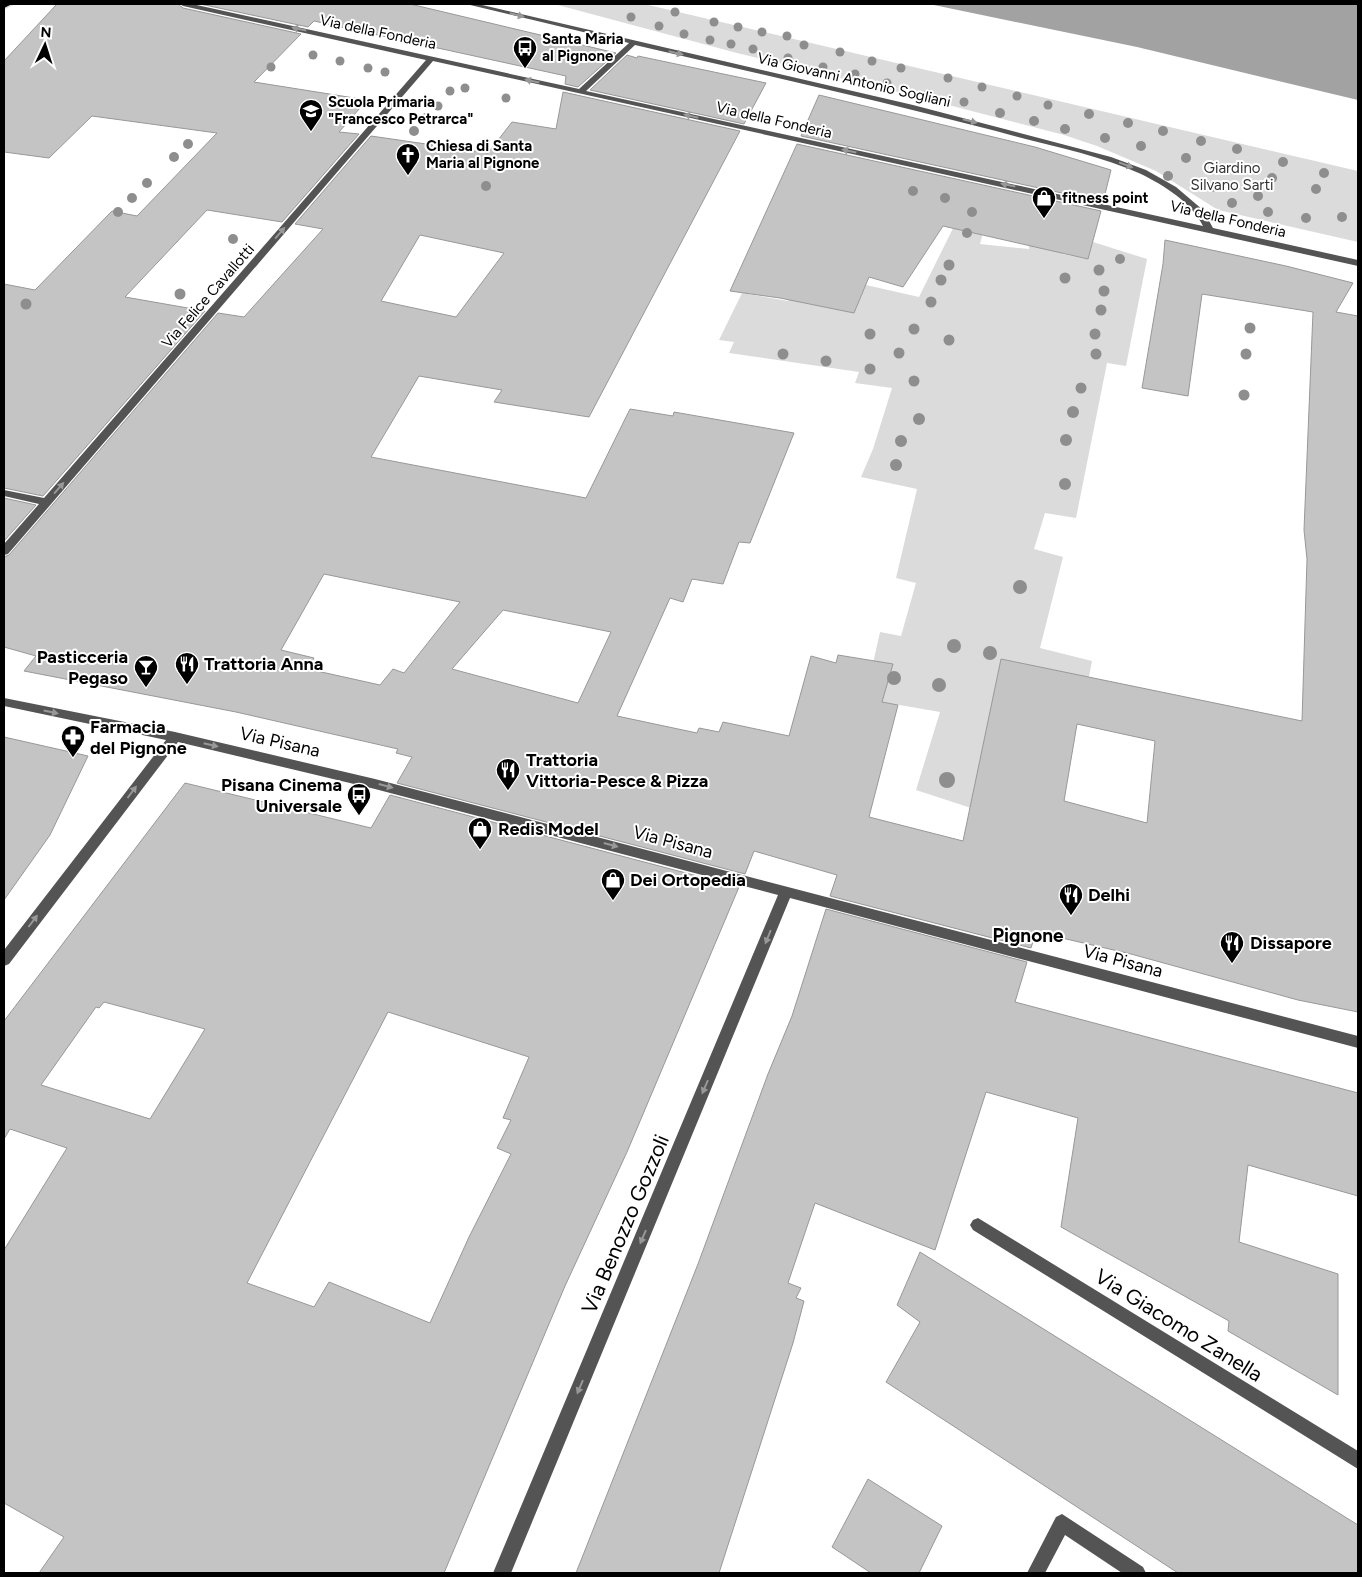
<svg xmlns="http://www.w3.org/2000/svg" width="1362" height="1577" font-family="Figtree,sans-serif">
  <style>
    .green { fill: #dbdbdb }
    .water { fill: #a2a2a2 }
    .building { fill: #c4c4c4; stroke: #989898; fill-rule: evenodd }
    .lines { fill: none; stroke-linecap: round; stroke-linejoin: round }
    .major-casing { stroke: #dbdbdb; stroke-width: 3 }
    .minor { fill: #545454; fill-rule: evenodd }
    .major { fill: #000; fill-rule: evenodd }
    .tree { fill: #8e8e8e }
    .oneway { fill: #989898 }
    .labels { text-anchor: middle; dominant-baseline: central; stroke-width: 4; stroke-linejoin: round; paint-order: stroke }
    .far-street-label { font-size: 15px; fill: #000; stroke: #fff }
    .far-poi-label { font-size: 15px; font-weight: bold; fill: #000; stroke: #fff; text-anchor: start }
    .far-park-label { font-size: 15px; fill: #323232; stroke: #fff }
    .poi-label { font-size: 18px; font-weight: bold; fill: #000; stroke: #fff; text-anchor: start }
    .street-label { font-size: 18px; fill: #000; stroke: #fff }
    .neighbourhood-label { font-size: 19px; font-weight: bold; fill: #000; stroke: #fff }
    .near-street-label { font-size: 21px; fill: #000; stroke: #fff }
  </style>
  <rect width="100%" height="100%" fill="#fff"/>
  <!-- green -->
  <path class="green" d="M554,4H644L1358,171V242L1218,210L1156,171L1097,146L1064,135L906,94L737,53Z
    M968,198L991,202L980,244L1029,249V244L1063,249L1062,254L1088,259L1093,242L1147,259L1126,366L1107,363L1076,518L1045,513L1034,549L1063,557L1040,648L1092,661L1089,677L1001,659L971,808L916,790L940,712L865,699L880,632L901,636L916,583L896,578L917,489L861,477L873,449L892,388L855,383L859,372L729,353L734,342L719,340L742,293L788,301L801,273L810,304L854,313L866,285L919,297Z"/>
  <!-- water -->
  <path class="water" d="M929,4H1358V100L1137,47Z"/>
  <!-- building -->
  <path class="building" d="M57,4H178L183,8L301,34L254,82L367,100L339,132L359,134L282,222L207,210L125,297L205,311L43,496L4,488V284L35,290L112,211L137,216L217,133L92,116L49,158L4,152V61Z
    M200,4H410L616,53L578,87L565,84L566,76L314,21L308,27Z
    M627,55L637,58L638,56L766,83L744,124L590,90Z
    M563,92L740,131L589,417L494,402L502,390L419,376L371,457L586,498L630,409L673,416L674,412L794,433L750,543L739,542L723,584L692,579L683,602L670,598L617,716L697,733L699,728L719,732L723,722L789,736L811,656L836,663L838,655L893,664L882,702L898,705L869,817L963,841L1001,659L1302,721L1307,559L1304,530L1313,312L1202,294L1188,396L1142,388L1163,264L1165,240L1286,266L1353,283L1336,312L1358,316V1012L1298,1000L1131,954L1036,932L1031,948L830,896L837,875L754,851L745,874L397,783L412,757L396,753L398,749L236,712L24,671L36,656L4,647V557L9,555L218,313L244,317L323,229L295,224L371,136L488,153L512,122L556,129ZM420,235L504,253L456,317L381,301ZM324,574L460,602L404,673L393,669L380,685L308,669L314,658L281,650ZM503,610L611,632L578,703L452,669ZM1077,724L1155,741L1147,823L1064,801Z
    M819,95L1035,147L1111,170L1103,202L801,136Z
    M797,144L1101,211L1088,259L943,226L903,287L869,277L854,313L780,298L730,291Z
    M4,498L36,505L4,541Z
    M4,737L88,756L50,835L4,900Z
    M185,783L371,828L390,795L739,887L627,1152L565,1286L444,1573H39L64,1537L4,1503V1250L67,1148L10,1129L4,1139V1021ZM104,1002L205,1029L150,1119L41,1085L96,1007L99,1008ZM388,1012L529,1057L503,1118L511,1120L497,1148L511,1154L469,1237L430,1323L329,1282L314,1307L247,1283Z
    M826,909L1027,962L1015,1002L1358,1093V1196L1248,1165L1239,1242L1338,1274V1395L1228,1331L1229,1321L1061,1227L1078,1118L986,1092L935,1250L815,1203L788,1283L801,1288L796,1298L804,1301L793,1343L719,1573H576L698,1264L768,1074L792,1016Z
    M920,1252L1358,1525V1573H1178L886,1382L920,1322L897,1305Z
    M868,1479L942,1526L919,1573H871L832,1547Z"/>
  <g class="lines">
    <!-- major casing -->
    <g class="major-casing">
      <path id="major" d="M4,4H12L4,8Z"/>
    </g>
    <!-- minor -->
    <path class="minor" d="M180,4H192L579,89L629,43L466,4H478L913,105L1111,157L1146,170L1176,187L1203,210L1213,228L1358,260V266L433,61L8,554L4,555V544L39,504L4,496V490L44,498L426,60L183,6ZM635,45C756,73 876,100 996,131C1041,144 1098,154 1141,174C1165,186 1191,202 1203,226L586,91Z
      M4,698L175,732L375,779L1358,1036V1048L790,898L511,1573H493L778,895L375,789L178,742L9,964L4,966V950L166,740L4,706Z
      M978,1218L1358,1451V1469L973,1230L970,1225L973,1220Z
      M1062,1514L1143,1567L1146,1573H1122L1065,1535L1045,1573H1027L1056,1517Z"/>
    <!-- major -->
    <use href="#major" class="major"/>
  </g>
  <!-- trees -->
  <g class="tree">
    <circle cx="675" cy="12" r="4.5"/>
    <circle cx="631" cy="17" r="4.5"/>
    <circle cx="714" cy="22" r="4.5"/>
    <circle cx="659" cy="26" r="4.5"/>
    <circle cx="738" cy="27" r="4.5"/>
    <circle cx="762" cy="32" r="4.5"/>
    <circle cx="684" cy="34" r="4.5"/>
    <circle cx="787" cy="36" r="4.5"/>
    <circle cx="710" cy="40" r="4.5"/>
    <circle cx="731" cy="44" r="4.5"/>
    <circle cx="804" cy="45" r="4.5"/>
    <circle cx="753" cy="49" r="4.5"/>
    <circle cx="840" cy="52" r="4.5"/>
    <circle cx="313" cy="55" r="4.5"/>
    <circle cx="788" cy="58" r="4.5"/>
    <circle cx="340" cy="61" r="4.5"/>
    <circle cx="872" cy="61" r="4.5"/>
    <circle cx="271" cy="67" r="4.5"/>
    <circle cx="823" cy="67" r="4.5"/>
    <circle cx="368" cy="68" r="4.5"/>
    <circle cx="901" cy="68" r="4.5"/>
    <circle cx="385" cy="72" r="4.5"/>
    <circle cx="855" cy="74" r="4.5"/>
    <circle cx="948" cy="78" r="4.5"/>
    <circle cx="887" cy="83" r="4.5"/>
    <circle cx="982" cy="87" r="4.5"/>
    <circle cx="465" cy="88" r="4.5"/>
    <circle cx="450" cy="91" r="4.5"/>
    <circle cx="928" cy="94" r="4.5"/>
    <circle cx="1017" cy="96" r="4.5"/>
    <circle cx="506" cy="98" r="4.5"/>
    <circle cx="964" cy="102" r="4.5"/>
    <circle cx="1048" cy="105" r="4.5"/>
    <circle cx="438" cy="106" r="4.5"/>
    <circle cx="1000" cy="113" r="5"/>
    <circle cx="1089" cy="114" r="5"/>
    <circle cx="426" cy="118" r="5"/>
    <circle cx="1034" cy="121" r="5"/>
    <circle cx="1128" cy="123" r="5"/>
    <circle cx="1065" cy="129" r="5"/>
    <circle cx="414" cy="131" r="5"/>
    <circle cx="1163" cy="131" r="5"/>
    <circle cx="1105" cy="138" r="5"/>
    <circle cx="1201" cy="141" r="5"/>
    <circle cx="188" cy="144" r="5"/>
    <circle cx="1141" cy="146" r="5"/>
    <circle cx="1237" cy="149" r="5"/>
    <circle cx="174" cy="157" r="5"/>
    <circle cx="1186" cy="158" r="5"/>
    <circle cx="1283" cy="162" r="5"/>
    <circle cx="1221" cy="168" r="5"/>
    <circle cx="1324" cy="173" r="5"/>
    <circle cx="1168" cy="176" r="5"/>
    <circle cx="1272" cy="178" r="5"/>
    <circle cx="147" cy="183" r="5"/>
    <circle cx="486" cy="186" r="5"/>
    <circle cx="1212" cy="187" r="5"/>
    <circle cx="1316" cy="189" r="5"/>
    <circle cx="913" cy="191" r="5"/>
    <circle cx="1258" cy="196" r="5"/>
    <circle cx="132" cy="198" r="5"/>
    <circle cx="945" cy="198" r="5"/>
    <circle cx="1232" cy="203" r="5"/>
    <circle cx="118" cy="212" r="5"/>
    <circle cx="972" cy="212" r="5"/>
    <circle cx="1268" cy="212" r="5"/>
    <circle cx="1342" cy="217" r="5"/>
    <circle cx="1306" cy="218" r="5"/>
    <circle cx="967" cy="233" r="5"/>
    <circle cx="233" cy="239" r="5"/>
    <circle cx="1120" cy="259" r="5"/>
    <circle cx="949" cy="265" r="5.5"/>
    <circle cx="1099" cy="270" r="5.5"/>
    <circle cx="1065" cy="278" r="5.5"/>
    <circle cx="941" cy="280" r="5.5"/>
    <circle cx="1104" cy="291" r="5.5"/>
    <circle cx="180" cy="294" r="5.5"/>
    <circle cx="931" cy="302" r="5.5"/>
    <circle cx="26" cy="304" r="5.5"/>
    <circle cx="1101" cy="310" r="5.5"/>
    <circle cx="1250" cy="328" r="5.5"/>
    <circle cx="914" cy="329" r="5.5"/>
    <circle cx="870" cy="334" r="5.5"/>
    <circle cx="1095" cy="334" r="5.5"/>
    <circle cx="949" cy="340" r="5.5"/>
    <circle cx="899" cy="353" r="5.5"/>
    <circle cx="783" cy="354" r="5.5"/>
    <circle cx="1096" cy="354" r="5.5"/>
    <circle cx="1246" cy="354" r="5.5"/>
    <circle cx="826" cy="361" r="5.5"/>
    <circle cx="870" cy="369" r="5.5"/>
    <circle cx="914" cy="381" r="5.5"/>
    <circle cx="1081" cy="388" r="5.5"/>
    <circle cx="1244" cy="395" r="5.5"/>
    <circle cx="1073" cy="412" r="6"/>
    <circle cx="919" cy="419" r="6"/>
    <circle cx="1066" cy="440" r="6"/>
    <circle cx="901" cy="441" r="6"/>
    <circle cx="896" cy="465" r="6"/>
    <circle cx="1065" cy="484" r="6"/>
    <circle cx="1020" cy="587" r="7"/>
    <circle cx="954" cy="646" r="7"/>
    <circle cx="990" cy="653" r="7"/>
    <circle cx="894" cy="678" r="7"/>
    <circle cx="939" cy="685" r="7"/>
    <circle cx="947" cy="780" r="8"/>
  </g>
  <!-- one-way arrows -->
  <defs><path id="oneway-solid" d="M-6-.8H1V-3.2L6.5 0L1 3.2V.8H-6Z" transform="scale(1.25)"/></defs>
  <g class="oneway">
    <use href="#oneway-solid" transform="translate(517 15) rotate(14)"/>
    <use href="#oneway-solid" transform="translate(299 29) rotate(-168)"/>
    <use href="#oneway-solid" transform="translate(676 53) rotate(13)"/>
    <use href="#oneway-solid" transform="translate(532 81) rotate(-168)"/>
    <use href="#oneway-solid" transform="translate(691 116) rotate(-167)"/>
    <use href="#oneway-solid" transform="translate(970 121) rotate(14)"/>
    <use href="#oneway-solid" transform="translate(849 151) rotate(-168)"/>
    <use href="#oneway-solid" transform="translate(1126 165) rotate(21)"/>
    <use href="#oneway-solid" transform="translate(1008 185) rotate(-168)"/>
    <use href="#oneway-solid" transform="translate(280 233) rotate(-49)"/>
    <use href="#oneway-solid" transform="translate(59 488) rotate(-49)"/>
    <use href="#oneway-solid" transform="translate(51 712) rotate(12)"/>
    <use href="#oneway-solid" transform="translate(211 745) rotate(13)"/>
    <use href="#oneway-solid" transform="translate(386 786) rotate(15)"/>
    <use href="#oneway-solid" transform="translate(132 792) rotate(-53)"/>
    <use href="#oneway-solid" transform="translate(611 845) rotate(15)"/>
    <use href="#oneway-solid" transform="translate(33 921) rotate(-53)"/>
    <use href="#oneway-solid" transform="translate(768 937) rotate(112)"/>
    <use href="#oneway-solid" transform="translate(705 1087) rotate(113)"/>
    <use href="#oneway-solid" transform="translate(643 1237) rotate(113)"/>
    <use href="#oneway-solid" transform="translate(580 1387) rotate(113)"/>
  </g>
  <!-- icons -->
  <defs>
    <g id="bus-pin" transform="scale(1.25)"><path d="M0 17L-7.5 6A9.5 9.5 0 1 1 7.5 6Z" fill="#000" stroke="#fff"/><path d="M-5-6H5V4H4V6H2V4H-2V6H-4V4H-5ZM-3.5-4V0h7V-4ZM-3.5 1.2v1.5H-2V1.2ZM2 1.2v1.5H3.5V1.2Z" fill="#fff"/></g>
    <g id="school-pin" transform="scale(1.25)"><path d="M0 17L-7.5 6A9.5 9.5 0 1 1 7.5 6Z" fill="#000" stroke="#fff"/><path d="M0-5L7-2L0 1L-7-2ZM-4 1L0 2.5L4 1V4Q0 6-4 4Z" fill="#fff"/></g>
    <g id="church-pin" transform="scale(1.25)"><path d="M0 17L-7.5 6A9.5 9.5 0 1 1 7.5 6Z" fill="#000" stroke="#fff"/><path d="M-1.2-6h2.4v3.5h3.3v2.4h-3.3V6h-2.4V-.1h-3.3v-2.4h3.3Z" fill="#fff"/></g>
    <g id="shop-pin" transform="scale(1.25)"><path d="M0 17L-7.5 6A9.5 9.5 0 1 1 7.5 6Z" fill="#000" stroke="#fff"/><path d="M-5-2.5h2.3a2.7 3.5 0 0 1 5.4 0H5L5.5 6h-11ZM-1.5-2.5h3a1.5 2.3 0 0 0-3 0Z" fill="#fff"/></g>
    <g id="restaurant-pin" transform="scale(1.25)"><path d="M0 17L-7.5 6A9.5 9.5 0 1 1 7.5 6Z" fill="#000" stroke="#fff"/><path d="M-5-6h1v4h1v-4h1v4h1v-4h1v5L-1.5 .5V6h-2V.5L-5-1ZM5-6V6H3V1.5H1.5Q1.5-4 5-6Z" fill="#fff"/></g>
    <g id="bar-pin" transform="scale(1.25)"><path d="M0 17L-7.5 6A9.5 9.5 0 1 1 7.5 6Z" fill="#000" stroke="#fff"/><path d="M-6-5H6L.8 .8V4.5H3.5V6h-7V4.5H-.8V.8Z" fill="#fff"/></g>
    <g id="pharmacy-pin" transform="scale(1.25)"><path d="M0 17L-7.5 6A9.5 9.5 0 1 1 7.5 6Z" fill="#000" stroke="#fff"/><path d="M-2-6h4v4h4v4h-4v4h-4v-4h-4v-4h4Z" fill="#fff"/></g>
  </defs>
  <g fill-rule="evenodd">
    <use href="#bus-pin" x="525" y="48"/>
    <use href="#school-pin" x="311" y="111"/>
    <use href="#church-pin" x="408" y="155"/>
    <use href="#shop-pin" x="1044" y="198"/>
    <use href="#restaurant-pin" x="187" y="664"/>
    <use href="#bar-pin" x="146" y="667"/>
    <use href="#pharmacy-pin" x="73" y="737"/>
    <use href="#restaurant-pin" x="508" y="770"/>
    <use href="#bus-pin" x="359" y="795"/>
    <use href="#shop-pin" x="480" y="829"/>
    <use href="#shop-pin" x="613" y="880"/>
    <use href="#restaurant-pin" x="1071" y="895"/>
    <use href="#restaurant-pin" x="1232" y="943"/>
  </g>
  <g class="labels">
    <!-- far-street labels -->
    <g class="far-street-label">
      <text transform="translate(378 32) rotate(12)">Via della Fonderia</text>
      <text transform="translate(854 80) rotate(13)">Via Giovanni Antonio Sogliani</text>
      <text transform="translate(774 120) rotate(13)">Via della Fonderia</text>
      <text transform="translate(1228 219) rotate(13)">Via della Fonderia</text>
      <text transform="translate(208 296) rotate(-49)">Via Felice Cavallotti</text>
    </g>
    <!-- far-poi labels -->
    <g class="far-poi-label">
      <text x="542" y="39">Santa Maria<tspan x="542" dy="17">al Pignone</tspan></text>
      <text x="328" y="102">Scuola Primaria<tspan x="328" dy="17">"Francesco Petrarca"</tspan></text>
      <text x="426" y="146">Chiesa di Santa<tspan x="426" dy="17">Maria al Pignone</tspan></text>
      <text x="1062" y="198">fitness point</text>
    </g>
    <!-- far-park labels -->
    <g class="far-park-label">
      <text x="1232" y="168">Giardino<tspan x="1232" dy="17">Silvano Sarti</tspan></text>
    </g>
    <!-- poi labels -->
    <g class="poi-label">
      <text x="128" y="657" text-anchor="end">Pasticceria<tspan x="128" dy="21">Pegaso</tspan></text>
      <text x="204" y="664">Trattoria Anna</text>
      <text x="90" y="727">Farmacia<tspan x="90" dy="21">del Pignone</tspan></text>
      <text x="526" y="760">Trattoria<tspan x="526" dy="21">Vittoria-Pesce &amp; Pizza</tspan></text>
      <text x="342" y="785" text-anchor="end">Pisana Cinema<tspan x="342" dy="21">Universale</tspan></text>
      <text x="498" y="829">Redis Model</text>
      <text x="630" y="880">Dei Ortopedia</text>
      <text x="1088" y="895">Delhi</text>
      <text x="1250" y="943">Dissapore</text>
    </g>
    <!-- street labels -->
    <g class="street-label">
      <text transform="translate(280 742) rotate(13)">Via Pisana</text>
      <text transform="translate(673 842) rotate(15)">Via Pisana</text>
      <text transform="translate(1123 961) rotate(15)">Via Pisana</text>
    </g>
    <!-- neighbourhood labels -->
    <g class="neighbourhood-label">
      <text x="1028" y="935">Pignone</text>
    </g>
    <!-- near-street labels -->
    <g class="near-street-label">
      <text transform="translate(625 1224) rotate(-67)">Via Benozzo Gozzoli</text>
      <text transform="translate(1179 1325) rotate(32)">Via Giacomo Zanella</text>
    </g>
  </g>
  <!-- border -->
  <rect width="1362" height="1577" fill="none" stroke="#000000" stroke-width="10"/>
  <!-- north arrow -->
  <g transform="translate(45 45) rotate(4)" stroke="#ffffff" stroke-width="4" paint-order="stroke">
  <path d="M0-4L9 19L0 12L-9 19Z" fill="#000000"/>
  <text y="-8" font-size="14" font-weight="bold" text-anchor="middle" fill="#000000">N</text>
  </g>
</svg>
